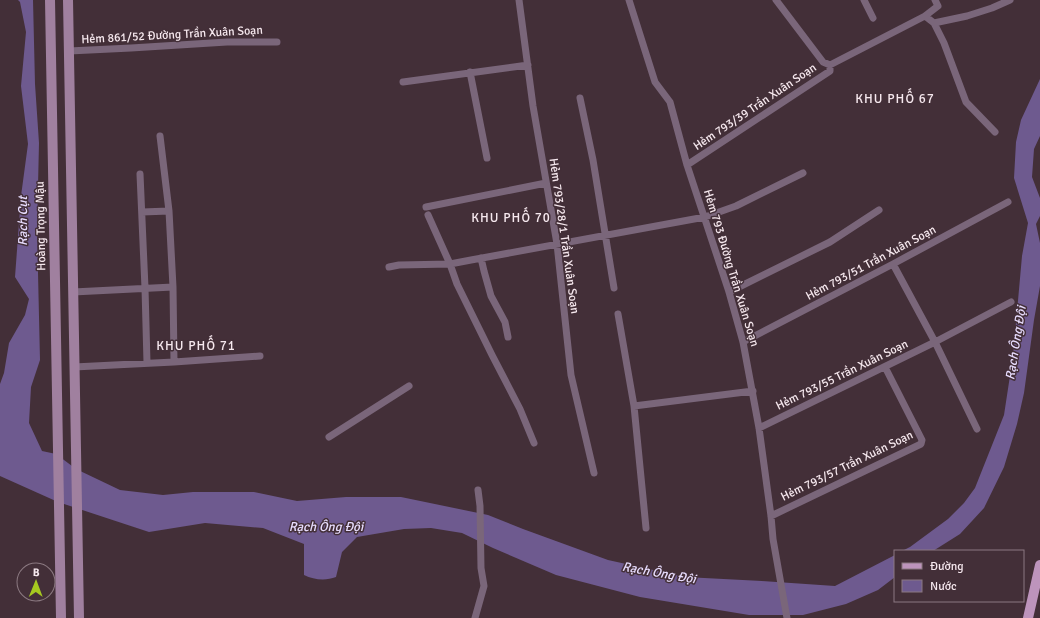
<svg xmlns="http://www.w3.org/2000/svg" width="1040" height="618" font-family="Signika,sans-serif">
  <style>
    .water { fill: #6e5a8f }
    .lines { fill: none; stroke-linecap: round; stroke-linejoin: round }
    .street { stroke: #7a667a; stroke-width: 7 }
    .secondary { stroke: #a0809f; stroke-width: 10 }
    .primary { stroke: #bd94bc; stroke-width: 10 }
    .labels { text-anchor: middle; dominant-baseline: central; stroke-width: 3; stroke-linejoin: round; paint-order: stroke }
    .street-label { font-size: 12px; fill: #f6e8ee; stroke: #432f38 }
    .neighbourhood-label { font-size: 13px; letter-spacing: 1px; fill: #f6e8ee; stroke: #432f38 }
    .water-label { font-size: 13px; font-style: italic; fill: #e7dcfd; stroke: #432f38 }
  </style>
  <rect width="100%" height="100%" fill="#432f38"/>
  <!-- water -->
  <path class="water" d="M18,0H33L35,84L39,143L37,229L40,360L31,387L29,423L42,451L56,454L76,469L120,490L163,495L193,492H254L297,501L346,497H401L488,515L523,529L608,560L685,577L762,581L835,586L895,555V577L878,590L846,604L803,615H749L640,597L556,575L493,548L462,533L431,528L404,529L357,537L342,552L336,577C326,581 314,580 304,575V544L263,528L205,523L149,532L58,502L0,476V384L4,373L9,343L25,315L29,299L15,277L21,196L28,144L21,86L26,32L20,2Z
    M1040,79V136L1034,149L1032,177L1040,198V216L1036,224L1040,243V286L1034,320L1024,393L1017,424L1004,467L984,508L960,534L933,551H902L910,547L948,519L964,503L975,488L1004,415L1013,356L1022,256L1028,223L1014,178L1016,142L1021,120Z"/>
  <g class="lines">
    <!-- street -->
    <path class="street" d="M519,0L533,106L557,244L571,375L594,473
      M629,0L655,82L670,102L687,165L729,292L743,342L759,428L771,516L773,539L787,618
      M776,0L823,62L830,65L925,16L934,23L944,43L966,102L995,132
      M864,0L873,18
      M925,16L938,6L935,0
      M934,23L967,16L992,8L1010,0
      M69,51L131,48L227,42H277
      M470,72L487,158
      M403,82L528,65
      M580,98L593,160L614,288
      M160,136L169,211L173,287L174,362
      M687,165L830,71V65
      M140,174L145,288L147,363
      M426,207L546,183
      M142,212L169,211
      M428,215L450,264L457,284L492,355L520,409L534,443
      M481,258L484,271L491,296L505,322L508,337
      M893,264L935,342L977,429
      M389,267L399,265L450,264L471,260L705,217L736,206L803,173
      M73,292L173,287
      M729,292L830,242L879,210
      M618,314L634,406L646,528
      M743,342L893,264L1008,202
      M74,367L174,362L260,356
      M634,406L753,391
      M759,428L935,342L1011,302
      M329,437L409,386
      M771,516L921,444L922,440L885,367
      M475,618L484,586L481,568L480,506L478,490"/>
    <!-- secondary -->
    <path class="secondary" d="M50,0L61,618
      M68,0L79,618"/>
    <!-- primary -->
    <path class="primary" d="M1028,618L1040,565"/>
  </g>
  <g class="labels">
    <!-- street labels -->
    <g class="street-label">
      <text transform="translate(172 35) rotate(-3)">Hẻm 861/52 Đường Trần Xuân Soạn</text>
      <text transform="translate(755 107) rotate(-34)">Hẻm 793/39 Trần Xuân Soạn</text>
      <text transform="translate(41 226) rotate(-91)">Hoàng Trọng Mậu</text>
      <text transform="translate(564 236) rotate(82)">Hẻm 793/28/1 Trần Xuân Soạn</text>
      <text transform="translate(871 263) rotate(-28)">Hẻm 793/51 Trần Xuân Soạn</text>
      <text transform="translate(731 268) rotate(73)">Hẻm 793 Đường Trần Xuân Soạn</text>
      <text transform="translate(842 375) rotate(-26)">Hẻm 793/55 Trần Xuân Soạn</text>
      <text transform="translate(847 466) rotate(-26)">Hẻm 793/57 Trần Xuân Soạn</text>
    </g>
    <!-- neighbourhood labels -->
    <g class="neighbourhood-label">
      <text x="895" y="99">KHU PHỐ 67</text>
      <text x="511" y="218">KHU PHỐ 70</text>
      <text x="196" y="346">KHU PHỐ 71</text>
    </g>
    <!-- water labels -->
    <g class="water-label">
      <text transform="translate(23 221) rotate(-90)">Rạch Cụt</text>
      <text transform="translate(1016 343) rotate(-81)">Rạch Ông Đội</text>
      <text x="326" y="527">Rạch Ông Đội</text>
      <text transform="translate(659 573) rotate(10)">Rạch Ông Đội</text>
    </g>
  </g>
  <!-- legend -->
  <rect x="894" y="550" width="130" height="52" fill="#432f38" stroke="#8b7981"/>
  <rect x="902" y="563" width="20" height="6" fill="#bd94bc" stroke="#8b7981"/>
  <text x="930" y="570" font-size="12" fill="#f6e8ee">Đường</text>
  <rect x="902" y="580" width="20" height="12" fill="#6e5a8f" stroke="#8b7981"/>
  <text x="930" y="590" font-size="12" fill="#f6e8ee">Nước</text>
  <!-- north arrow -->
  <g transform="translate(36 582) rotate(1)"><circle r="19" fill="#432f38" stroke="#8b7981"/>
  <path d="M0-3L7 15L0 10L-7 15Z" fill="#a6c820"/>
  <text y="-6" font-size="11" font-weight="bold" text-anchor="middle" fill="#f6e8ee">B</text>
  </g>
</svg>
